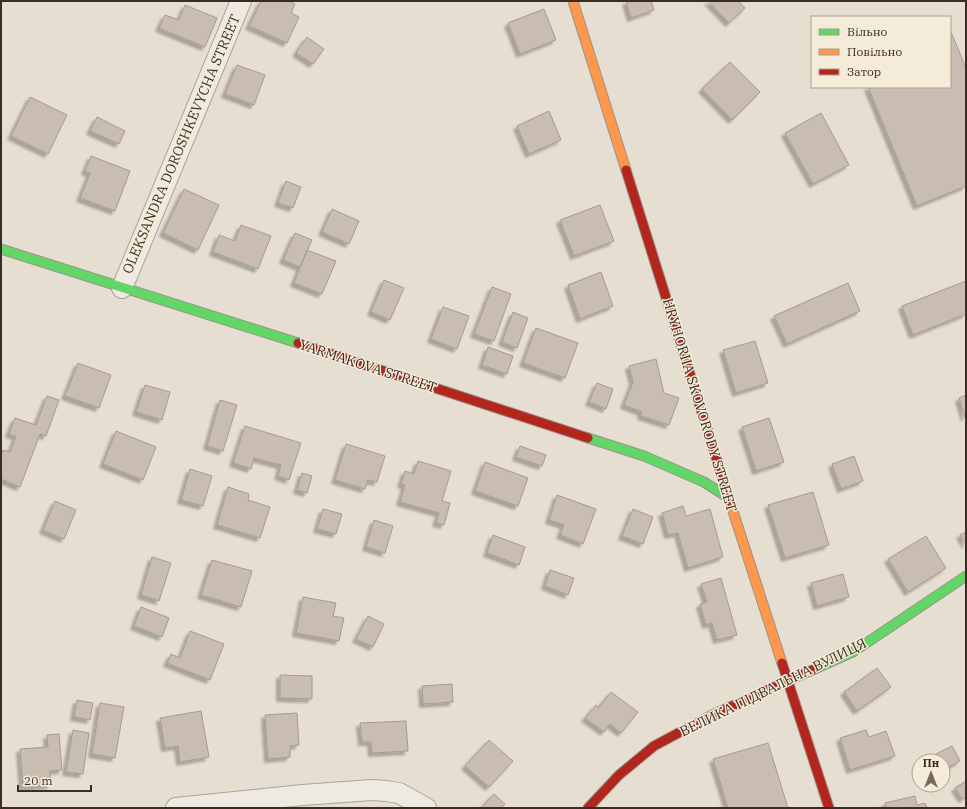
<svg xmlns="http://www.w3.org/2000/svg" width="967" height="809" font-family="'IBM Plex Serif',serif">
  <style>
    .building { fill: #c9bdb2; stroke: #a69a90; filter: url(#shadow) }
    .lines { fill: none; stroke-linecap: round; stroke-linejoin: round }
    .street-casing { stroke: #aba399; stroke-width: 22 }
    .fast-casing { stroke: #9a938a; stroke-width: 11 }
    .slow-casing { stroke: #9a938a; stroke-width: 11 }
    .jam-casing { stroke: #9a938a; stroke-width: 11 }
    .street { stroke: #eeeae2; stroke-width: 20 }
    .fast { stroke: #63d668; stroke-width: 9 }
    .slow { stroke: #ff974d; stroke-width: 9 }
    .jam { stroke: #b3261e; stroke-width: 9 }
    .labels { text-anchor: middle; dominant-baseline: central; stroke-width: 3; stroke-linejoin: round; paint-order: stroke }
    .street-label { font-size: 14px; fill: #3a2c21; stroke: #f5ebd9 }
  </style>
  <defs>
    <filter id="shadow"><feDropShadow dx="-3.5" dy="3.5" stdDeviation="1" flood-color="#0004"/></filter>
  </defs>
  <rect width="100%" height="100%" fill="#e5ded1"/>
  <!-- building -->
  <path class="building" d="M261,1H289L295,4L291,13L299,17L287,43L249,26Z
    M626,1H651L654,10L631,18Z
    M708,1H738L745,8L729,23Z
    M185,5L217,18L205,47L159,28L165,15L179,20Z
    M544,9L556,40L520,54L508,23Z
    M951,32L966,68V186L917,206L868,87H950V33Z
    M307,37L324,49L313,64L296,53Z
    M730,62L760,92L732,120L702,89Z
    M237,65L265,75L254,105L225,94Z
    M30,97L67,115L48,154L11,136Z
    M549,111L561,140L529,154L517,126Z
    M821,113L849,165L813,184L785,133Z
    M97,117L125,131L119,144L90,131Z
    M91,156L130,171L115,211L80,198L90,173L85,171Z
    M286,181L301,187L293,208L278,203Z
    M184,189L219,205L198,250L163,233Z
    M600,205L614,241L574,256L560,220Z
    M332,209L359,221L349,244L322,232Z
    M241,225L271,236L258,269L213,252L219,235L235,241Z
    M295,233L312,240L300,267L283,260Z
    M307,250L336,261L322,294L294,283Z
    M601,272L613,306L580,319L568,285Z
    M384,280L404,288L390,320L371,312Z
    M966,281V314L913,335L902,306Z
    M848,283L860,311L787,344L774,316Z
    M492,287L511,294L494,341L474,334Z
    M443,307L469,316L457,349L431,339Z
    M513,312L528,318L517,348L502,342Z
    M536,328L578,343L565,378L523,363Z
    M755,341L768,383L736,393L723,350Z
    M488,347L513,356L507,374L482,365Z
    M656,359L664,393L679,398L669,425L641,416L642,412L624,405L633,382L629,366Z
    M78,363L111,375L99,408L65,396Z
    M597,383L613,389L606,409L589,402Z
    M145,385L170,392L162,420L136,412Z
    M966,395V417L965,418L959,398Z
    M47,396L59,400L46,436L40,434L20,487L1,479V456L3,450L10,452L16,436L9,434L15,418L36,425Z
    M220,400L237,405L223,451L207,446Z
    M769,418L784,462L756,471L742,427Z
    M245,426L301,443L289,480L278,476L281,465L254,458L251,469L233,463Z
    M116,431L156,447L143,480L103,464Z
    M346,444L385,456L377,482L368,480L365,489L335,480Z
    M520,446L546,455L542,466L516,457Z
    M854,456L863,481L841,489L832,464Z
    M418,461L451,471L442,501L450,503L444,525L436,523L439,513L400,502L405,485L401,484L405,471L414,474Z
    M485,462L528,478L518,506L475,491Z
    M190,469L212,476L203,506L181,500Z
    M302,473L312,476L307,493L297,490Z
    M228,487L249,494L248,500L270,507L260,538L217,525Z
    M813,492L829,545L785,558L768,505Z
    M557,495L596,509L583,544L560,535L564,525L549,520Z
    M55,501L76,510L64,539L43,530Z
    M683,506L686,516L710,509L723,557L688,568L678,533L668,535L662,513Z
    M323,509L342,514L336,534L317,529Z
    M633,509L653,517L643,544L622,536Z
    M374,520L393,526L385,553L366,547Z
    M966,532V545L960,535Z
    M493,535L525,547L519,565L487,553Z
    M926,536L946,568L908,592L888,559Z
    M152,557L171,563L159,601L141,595Z
    M212,560L252,571L241,607L201,595Z
    M550,570L574,578L568,595L545,586Z
    M843,574L849,597L817,606L811,583Z
    M721,578L737,635L717,640L712,623L706,625L700,604L707,602L701,584Z
    M303,597L336,603L333,616L344,618L339,641L296,633Z
    M141,607L169,618L162,637L134,626Z
    M368,616L384,624L373,647L356,639Z
    M190,631L224,644L210,680L167,663L171,654L180,658Z
    M877,668L891,687L857,711L844,692Z
    M280,675L312,676V699L280,698Z
    M452,684L453,702L423,704L422,686Z
    M611,692L638,712L621,733L610,724L604,732L585,718L596,705L598,708Z
    M77,700L93,703L90,720L74,717Z
    M100,703L124,707L115,758L92,754Z
    M201,711L209,757L180,762L178,746L165,748L160,718Z
    M297,713L299,745L290,746V757L268,759L265,715Z
    M406,721L408,751L372,753L371,742H362L360,723Z
    M73,730L89,733L83,774L66,772Z
    M866,730L869,737L886,731L895,756L850,770L840,738Z
    M59,734L62,770L50,771L51,785L23,787L20,749L48,747L47,735Z
    M489,740L513,761L489,787L465,766Z
    M768,743L788,808H728L713,759Z
    M952,746L960,761L943,770V761H927L926,759Z
    M966,781V797L962,799L955,788Z
    M494,794L505,804L501,808H481Z
    M915,796L917,805L925,803L927,808H886L885,803Z"/>
  <g class="lines">
    <!-- street casing -->
    <g class="street-casing">
      <path id="street" d="M122,288L241,1
        M176,808L302,795L372,790L386,791L399,793L426,808"/>
    </g>
    <!-- fast casing -->
    <g class="fast-casing">
      <path id="fast" d="M1,249L298,343
        M588,438L644,456L704,482L729,498
        M819,667L853,652L966,576"/>
    </g>
    <!-- slow casing -->
    <g class="slow-casing">
      <path id="slow" d="M573,1L626,170
        M730,502L782,663"/>
    </g>
    <!-- jam casing -->
    <g class="jam-casing">
      <path id="jam" d="M626,170L730,502
        M298,343L588,438
        M782,663L829,808
        M588,808L619,775L654,746L712,715L819,667"/>
    </g>
    <!-- street -->
    <use href="#street" class="street"/>
    <!-- fast -->
    <use href="#fast" class="fast"/>
    <!-- slow -->
    <use href="#slow" class="slow"/>
    <!-- jam -->
    <use href="#jam" class="jam"/>
  </g>
  <g class="labels">
    <!-- street labels -->
    <g class="street-label">
      <text transform="translate(181 144) rotate(-67)">OLEKSANDRA DOROSHKEVYCHA STREET</text>
      <text transform="translate(368 366) rotate(18)">YARMAKOVA STREET</text>
      <text transform="translate(700 405) rotate(73)">HRYHORIIA SKOVORODY STREET</text>
      <text transform="translate(773 687) rotate(-26)">ВЕЛИКА ПІДВАЛЬНА ВУЛИЦЯ</text>
    </g>
  </g>
  <!-- border -->
  <rect width="967" height="809" fill="none" stroke="#3a2c21" stroke-width="4"/>
  <!-- legend -->
  <rect x="811" y="16" width="140" height="72" fill="#f5ebd9" stroke="#aa9f8f"/>
  <rect x="819" y="29" width="20" height="6" fill="#63d668" stroke="#aa9f8f"/>
  <text x="847" y="36" font-size="12" fill="#3a2c21">Вільно</text>
  <rect x="819" y="49" width="20" height="6" fill="#ff974d" stroke="#aa9f8f"/>
  <text x="847" y="56" font-size="12" fill="#3a2c21">Повільно</text>
  <rect x="819" y="69" width="20" height="6" fill="#b3261e" stroke="#aa9f8f"/>
  <text x="847" y="76" font-size="12" fill="#3a2c21">Затор</text>
  <!-- north arrow -->
  <g transform="translate(931 773)"><circle r="19" fill="#f5ebd9" stroke="#aa9f8f"/>
  <path d="M0-3L7 15L0 10L-7 15Z" fill="#766a5f"/>
  <text y="-6" font-size="11" font-weight="bold" text-anchor="middle" fill="#3a2c21">Пн</text>
  </g>
  <!-- scale -->
  <path d="M18 785v6h73v-6" fill="none" stroke="#3a2c21" stroke-width="2"/>
  <text x="24" y="785" font-size="12" fill="#3a2c21" stroke="#f5ebd9" stroke-width="3" paint-order="stroke">20 m</text>
</svg>
